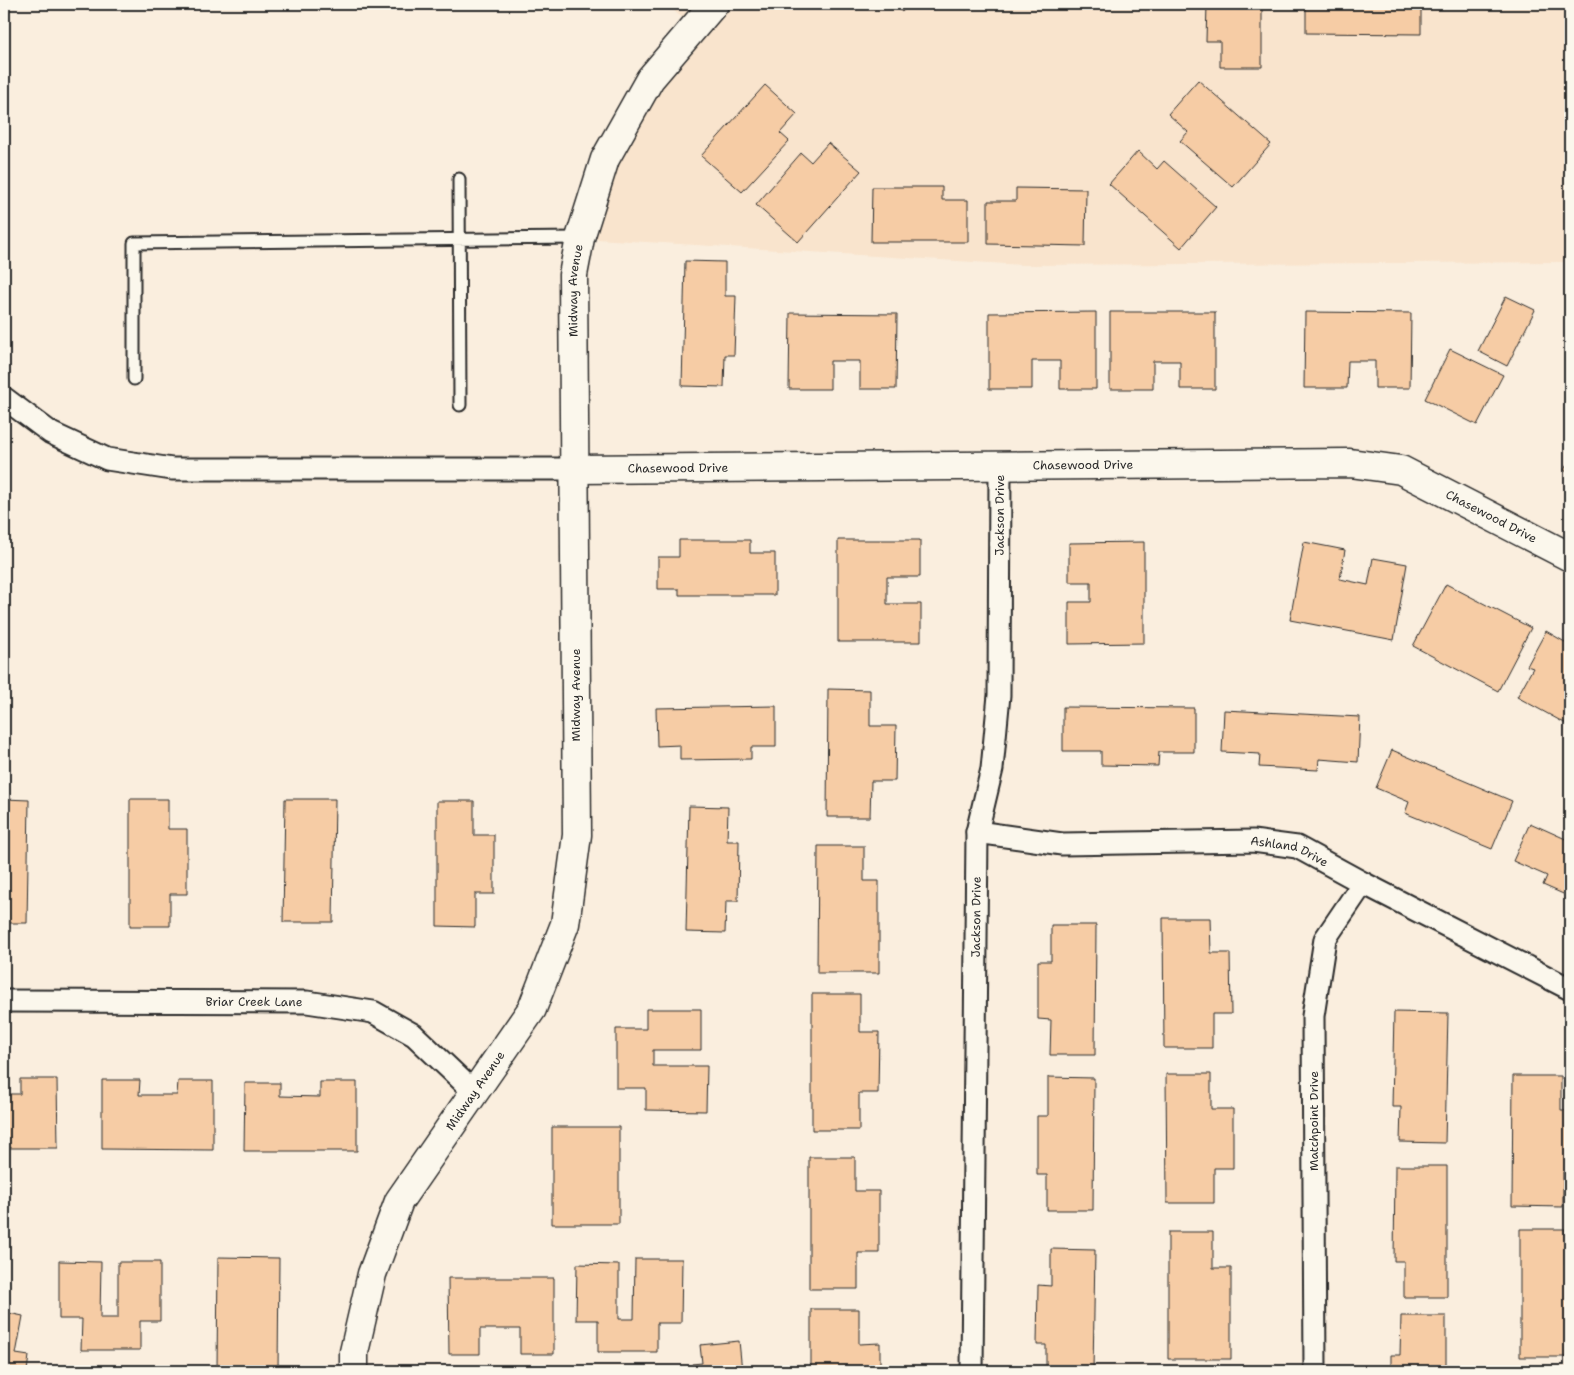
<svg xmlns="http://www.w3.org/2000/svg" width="1574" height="1375" font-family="'Shantell Sans',sans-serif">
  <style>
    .built { fill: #f9e4cd }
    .building { fill: #f6cca5; stroke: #2b2b2b }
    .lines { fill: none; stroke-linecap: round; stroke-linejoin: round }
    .service-casing { stroke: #2b2b2b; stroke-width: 15 }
    .minor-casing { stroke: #2b2b2b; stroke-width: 25 }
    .tertiary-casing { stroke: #2b2b2b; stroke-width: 31 }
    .service { stroke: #fbf7ec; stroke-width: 11 }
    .minor { stroke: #fbf7ec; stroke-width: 21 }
    .tertiary { stroke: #fbf7ec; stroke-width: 28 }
    .labels { text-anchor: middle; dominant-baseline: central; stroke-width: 5; stroke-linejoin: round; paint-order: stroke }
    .street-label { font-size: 12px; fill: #2b2b2b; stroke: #fbf7ec }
  </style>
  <rect width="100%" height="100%" fill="#faeede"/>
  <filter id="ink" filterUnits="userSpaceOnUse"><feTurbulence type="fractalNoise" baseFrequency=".02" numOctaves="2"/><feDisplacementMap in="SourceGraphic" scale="10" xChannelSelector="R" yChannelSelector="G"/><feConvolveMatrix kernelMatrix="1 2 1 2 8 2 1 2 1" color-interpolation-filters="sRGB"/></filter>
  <g filter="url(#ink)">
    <!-- built -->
    <path class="built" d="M666,4H1570V262L1023,265L580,238L605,159L693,27Z"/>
    <!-- building -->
    <path class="building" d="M893,4H909L902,12Z
      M1207,4H1262V67H1220V41H1206Z
      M1306,4H1421V34L1306,33Z
      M1198,80L1271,144L1233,187L1180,141L1188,132L1168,114Z
      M765,85L797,114L780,133L789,141L742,192L701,156Z
      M828,143L861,171L798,242L756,205L801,153L811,162Z
      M1138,151L1157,169L1164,161L1216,207L1181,248L1109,184Z
      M872,187H942V200H968V242H871Z
      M1016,188L1086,189L1085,246L988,244V201H1016Z
      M685,261L725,262V296H736L734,355H725L724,387L682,386Z
      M1506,296L1535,310L1507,366L1478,351Z
      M1096,312V389H1060V361H1032V389H989V313Z
      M1110,312H1215V389H1180V361H1153V389H1110Z
      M1305,312L1411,313L1410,388H1375V361H1348L1347,388H1304Z
      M790,313L897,314L896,389H860V361H830V389H789Z
      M1450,349L1503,375L1477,425L1425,399Z
      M1570,459V474L1564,470Z
      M679,540H750V553H775V595H679V589H658V557H679Z
      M838,540H920V577H887V604H921V642H838Z
      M1144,542V643L1069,644V602H1091V582H1069V543Z
      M1304,542L1345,550L1340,579L1368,585L1373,558L1407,564L1394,640L1290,620Z
      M1446,584L1531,628L1498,691L1413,646Z
      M1546,631L1570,645V726L1517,697L1533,668L1527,666Z
      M828,689L870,690V726H896L895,781H871L870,817H827Z
      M776,706V747H751V759L680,760V745L657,746L656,708Z
      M1063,707L1194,708V752H1159L1158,766L1101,765V751H1063Z
      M1224,710L1360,717L1358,762L1319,759L1318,770L1259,767L1260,754L1222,752Z
      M1392,750L1512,801L1492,849L1405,813L1409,802L1376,788Z
      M4,799L29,800L27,923H4Z
      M130,799H168V829H187V894H170V926H130Z
      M285,799H335L333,922H283Z
      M437,801H474V835H494V894H475V927L437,926Z
      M689,806L728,807L727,841H739L738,901H726L725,933L686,932Z
      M1530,823L1570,841V897L1543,885L1547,876L1513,861Z
      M818,846H864V881H879V973H817Z
      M1163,918H1210L1211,953H1230L1231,1014H1212V1048H1164Z
      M1051,925H1096L1095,1055H1050L1051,1020L1038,1019V961H1051Z
      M812,994H860V1032H879L878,1093H859V1130H812Z
      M646,1009H701V1050H653V1066H707L706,1111L646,1110V1088H616V1029H646Z
      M1394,1012L1448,1013L1445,1143L1400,1142L1401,1107H1392Z
      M1166,1074H1211V1109H1233V1168H1214V1203H1167Z
      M1513,1076H1561V1110H1570V1172H1563V1207L1512,1206Z
      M1048,1077L1094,1078L1093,1210H1047V1175H1037V1116H1048Z
      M20,1079H57L58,1148H4V1094H20Z
      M102,1080H140L139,1095H177L178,1081H213V1150L102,1149Z
      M320,1082H357V1151H244L245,1083H280V1096L320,1097Z
      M552,1127H619V1224H552Z
      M809,1157H855V1191H879V1253H858V1289H809Z
      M1395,1166H1447V1297H1404V1261H1394Z
      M1520,1229H1565V1265H1570V1323H1568V1357H1520Z
      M1168,1232H1213V1268H1231V1359H1168Z
      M1051,1249L1095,1250L1093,1371H1046V1345H1037L1038,1285L1051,1286Z
      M218,1257L279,1258L278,1371H217Z
      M635,1259H682L681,1323H657V1352H598V1320H576L577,1264L619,1265V1319H634Z
      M59,1261L101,1262L100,1318H118V1262H160V1321H140V1350H81L82,1319H59Z
      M448,1278H554V1354H520V1329H480V1354H449Z
      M811,1309H859V1344L880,1343V1371H811Z
      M4,1312L23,1316L16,1354L29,1356L27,1371H4Z
      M1401,1316H1446V1371H1391V1355H1400Z
      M739,1341L742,1371H693L692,1364L702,1363L700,1345Z"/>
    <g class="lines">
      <!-- service casing -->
      <g class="service-casing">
        <path id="service" d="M459,179L460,405
          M134,379V243L580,238"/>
      </g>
      <!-- minor casing -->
      <g class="minor-casing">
        <g id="minor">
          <path d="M4,398L51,433L107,459L172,469H574"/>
          <path id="s1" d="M977,832L1062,844L1253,841L1297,847L1363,883L1570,989"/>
          <path id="s2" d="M4,1001L307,1002L373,1012L414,1035L474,1092"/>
          <path id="s3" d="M972,1371L977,832L992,769L999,695L1000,467"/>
          <path d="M1315,1371L1313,1016L1325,939L1363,883"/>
        </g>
      </g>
      <!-- tertiary casing -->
      <g class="tertiary-casing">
        <g id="tertiary">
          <path id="s4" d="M574,469L1350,463L1401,470L1570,557"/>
          <path id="s5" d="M354,1371V1352L372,1274L399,1201L532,1009L565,924L577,835L573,275L580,238L605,159L650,79L714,4"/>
        </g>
      </g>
      <!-- service -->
      <use href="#service" class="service"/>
      <!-- minor -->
      <use href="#minor" class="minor"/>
      <!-- tertiary -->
      <use href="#tertiary" class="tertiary"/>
    </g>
  </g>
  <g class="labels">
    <!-- street labels -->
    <g class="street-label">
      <text stroke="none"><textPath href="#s5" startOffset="1136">Midway Avenue</textPath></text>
      <text stroke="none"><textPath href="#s4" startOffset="509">Chasewood Drive</textPath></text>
      <text stroke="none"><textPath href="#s4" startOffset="104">Chasewood Drive</textPath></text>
      <text stroke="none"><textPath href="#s3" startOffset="858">Jackson Drive</textPath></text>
      <text stroke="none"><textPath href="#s4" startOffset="929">Chasewood Drive</textPath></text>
      <text transform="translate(576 695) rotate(-90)">Midway Avenue</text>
      <text stroke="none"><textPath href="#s1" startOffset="315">Ashland Drive</textPath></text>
      <text stroke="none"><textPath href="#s3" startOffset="454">Jackson Drive</textPath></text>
      <text stroke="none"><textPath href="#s2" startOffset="250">Briar Creek Lane</textPath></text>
      <text stroke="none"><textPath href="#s5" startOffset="311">Midway Avenue</textPath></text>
      <text transform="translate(1314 1121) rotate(-90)">Matchpoint Drive</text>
    </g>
  </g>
  <!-- margin -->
  <rect width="1574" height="1375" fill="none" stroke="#fbf7ec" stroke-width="20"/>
  <rect x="10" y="10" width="1554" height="1355" fill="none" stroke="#2b2b2b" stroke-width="2" filter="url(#ink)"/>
</svg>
